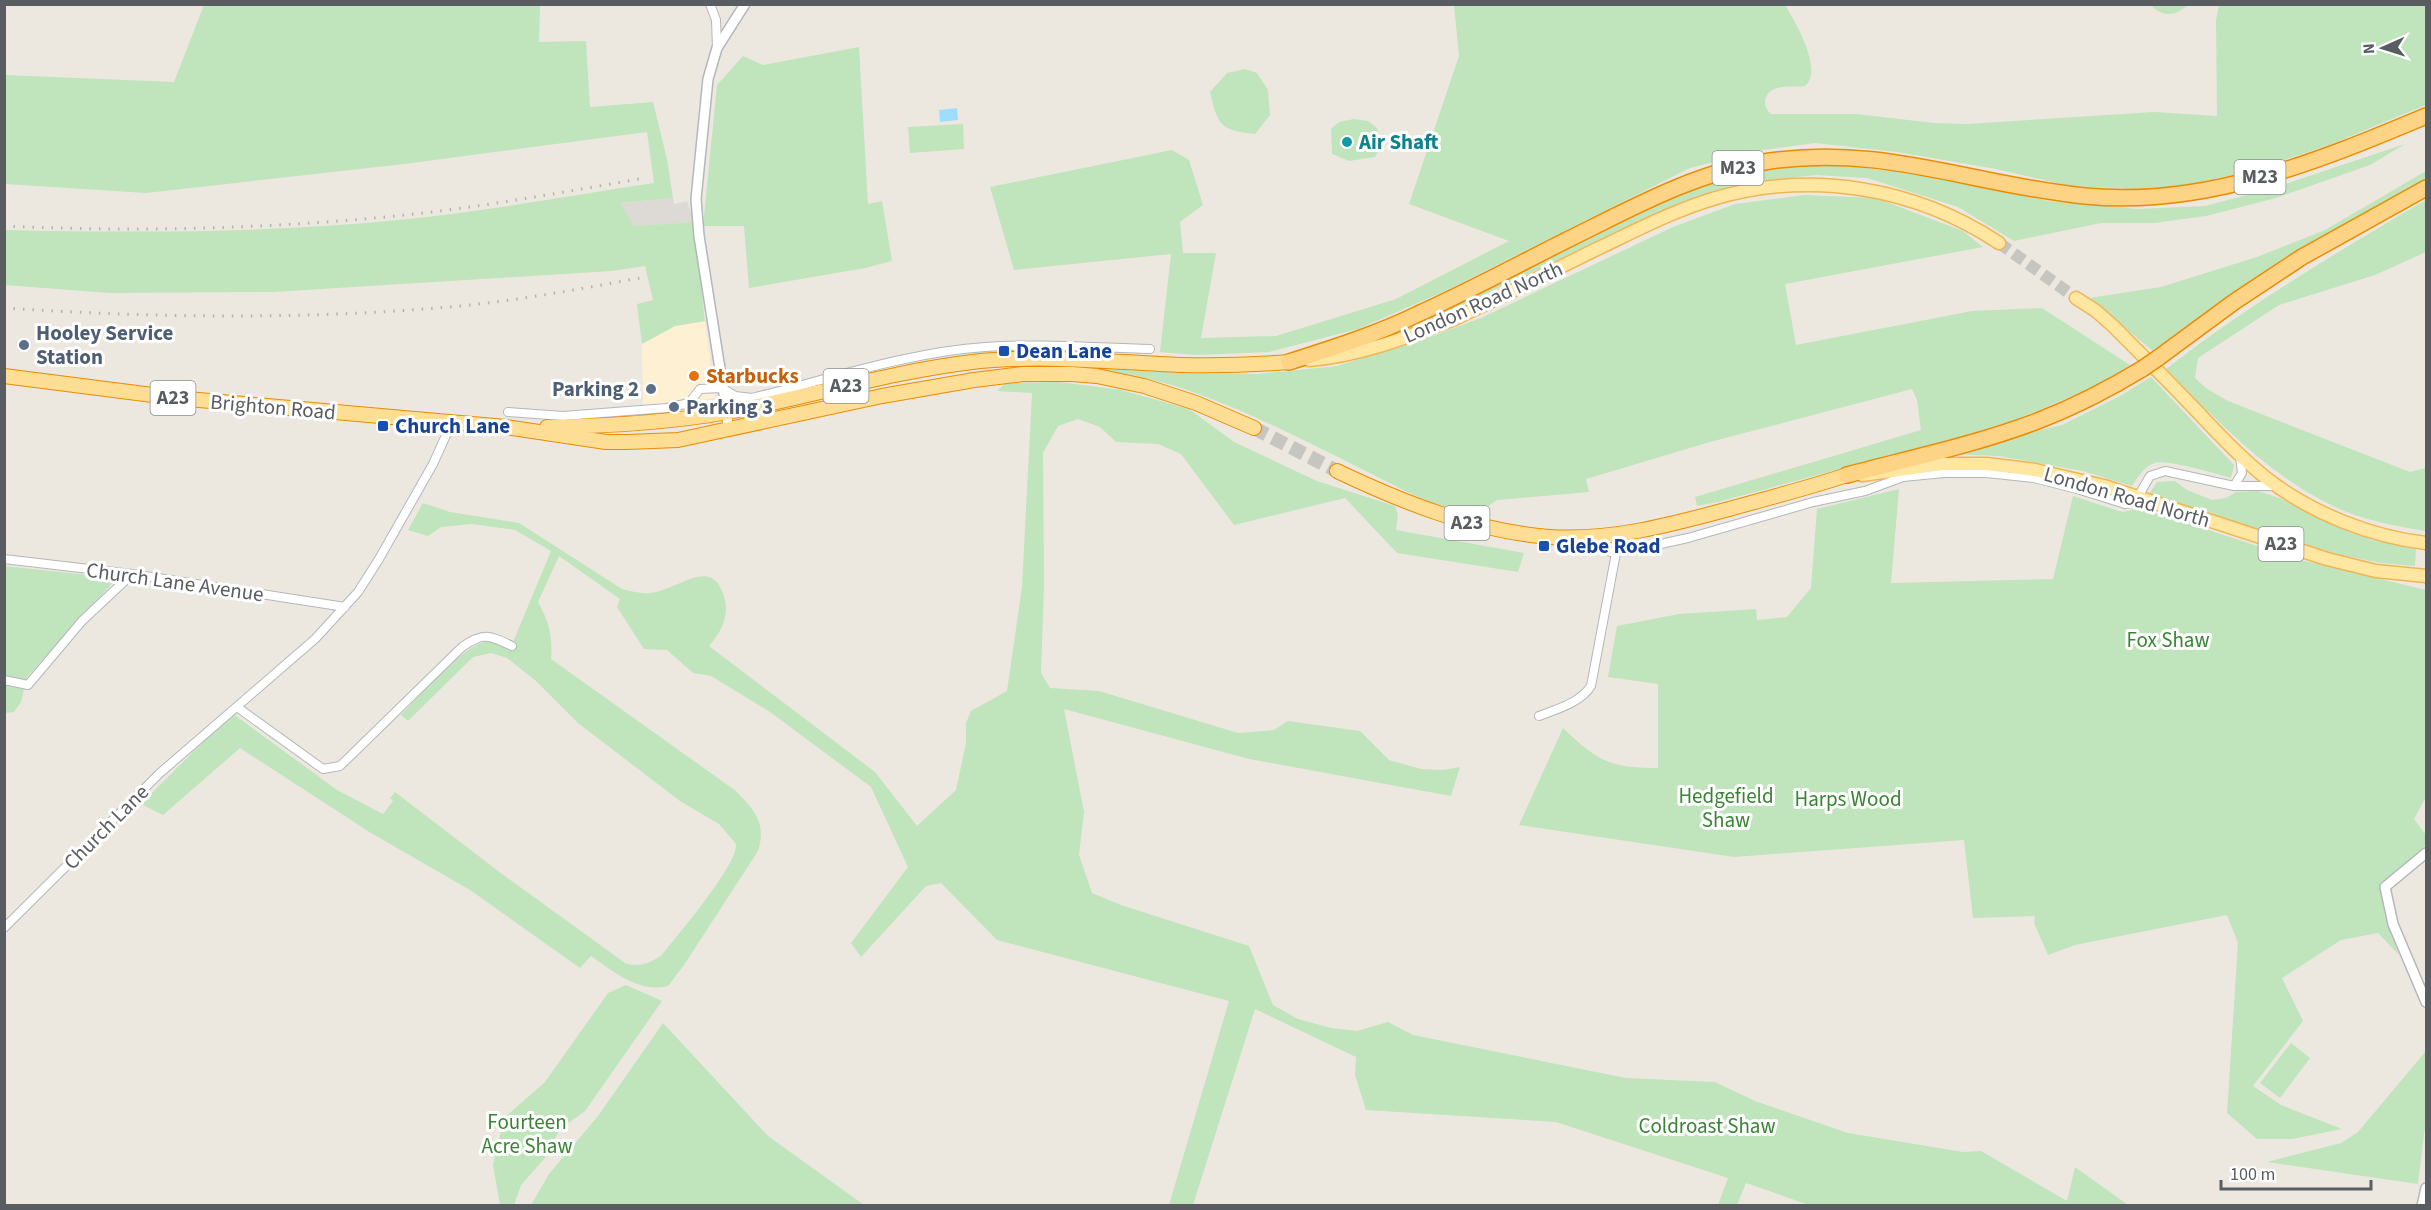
<svg xmlns="http://www.w3.org/2000/svg" width="2431" height="1210" font-family="'Source Sans 3',sans-serif">
  <style>
    .commercial { fill: #fef0d3 }
    .industrial { fill: #dddad5 }
    .green { fill: #c0e4bc }
    .water { fill: #9ddeff }
    .lines { fill: none; stroke-linecap: round; stroke-linejoin: round }
    .primary-tunnel { stroke: #c7c5c0; stroke-width: 12; stroke-dasharray: 12 6; stroke-linecap: butt }
    .trunk-tunnel { stroke: #c7c5c0; stroke-width: 14; stroke-dasharray: 14 7; stroke-linecap: butt }
    .minor-casing { stroke: #b3b7bb; stroke-width: 10 }
    .tertiary-casing { stroke: #b3b7bb; stroke-width: 12 }
    .primary-casing { stroke: #f1b554; stroke-width: 15 }
    .trunk-casing { stroke: #ec8b00; stroke-width: 16 }
    .motorway-casing { stroke: #ec8b00; stroke-width: 18 }
    .minor { stroke: #fff; stroke-width: 8 }
    .tertiary { stroke: #fff; stroke-width: 9 }
    .primary { stroke: #ffe7a2; stroke-width: 12 }
    .trunk { stroke: #fedd94; stroke-width: 14 }
    .motorway { stroke: #fdd386; stroke-width: 15 }
    .rail { stroke: #b1b2b2; stroke-width: 3; stroke-dasharray: 1.5 8; stroke-linecap: butt }
    .motorway-bridge-casing { stroke: #ec8b00; stroke-width: 18; stroke-linecap: butt }
    .motorway-bridge { stroke: #fdd386; stroke-width: 15 }
    .culture-dot { fill: #0f9aa8; stroke: #fff; stroke-width: 2 }
    .service-dot { fill: #5c6f8a; stroke: #fff; stroke-width: 2 }
    .transit-dot { fill: #1a4fb4; stroke: #fff; stroke-width: 2 }
    .food-dot { fill: #e8710a; stroke: #fff; stroke-width: 2 }
    .labels { text-anchor: middle; dominant-baseline: central; stroke-width: 6; stroke-linejoin: round; paint-order: stroke }
    .shield { fill: #fff; stroke: #8b8e90; stroke-width: 1.5 }
    .shield-label { font-size: 20px; font-weight: bold; fill: #595d61 }
    .culture-label { font-size: 21px; font-weight: bold; fill: #0d838f; stroke: #fff; text-anchor: start }
    .street-label { font-size: 21px; fill: #595d61; stroke: #fff }
    .service-label { font-size: 21px; font-weight: bold; fill: #4e5e75; stroke: #fff; text-anchor: start }
    .transit-label { font-size: 21px; font-weight: bold; fill: #164399; stroke: #fff; text-anchor: start }
    .food-label { font-size: 21px; font-weight: bold; fill: #c56008; stroke: #fff; text-anchor: start }
    .park-label { font-size: 21px; fill: #398534; stroke: #fff }
  </style>
  <rect width="100%" height="100%" fill="#ece8e0"/>
  <!-- commercial -->
  <path class="commercial" d="M705,321L715,398L643,409L642,344L675,326Z"/>
  <!-- industrial -->
  <path class="industrial" d="M673,198L674,204L687,201L694,222L634,226L619,203Z"/>
  <!-- green -->
  <path class="green" d="M204,5H540L539,42L586,41L590,107L653,102L667,159L673,198L620,203L634,226L694,222L705,321L675,326L642,344L637,304L653,300L645,266L612,271L273,292L109,293L5,285V230C139,233 274,233 408,219C490,211 572,195 654,183L647,132L404,164L146,193L5,184V75L174,82Z
    M1454,5H1785C1795,21 1824,71 1805,86C1793,88 1768,82 1765,101C1765,107 1767,110 1771,114H1856L1934,123L1967,124L2154,112L2217,116L2216,20L2219,5H2426V105L2329,145L2248,172L2173,187L2133,189L2070,186L1996,169L1897,152L1815,143L1756,151L1690,168L1445,291L1358,329L1269,352L1197,355L1160,352L1171,254L1014,270L990,187L1172,150L1189,160L1203,205L1180,222L1183,253H1216L1201,338L1276,336L1396,299L1509,241L1409,204L1459,56Z
    M2151,5H2188C2175,16 2163,18 2151,5Z
    M859,47L868,204L882,201L892,261L865,268L749,288L744,226H703L717,85L743,56L763,65Z
    M1245,69L1257,73L1268,90L1270,115L1255,134C1220,130 1218,126 1210,92L1227,73Z
    M1354,119L1368,121L1377,128L1381,145L1375,157L1349,161L1332,154L1331,129L1339,122Z
    M963,124L964,149L910,153L908,127Z
    M2405,144L2370,165L2276,198L2206,216L2154,223H2101L2014,241L1958,207L1867,178L1816,175L1742,183L1681,202L1437,317L1430,320L1424,318L1690,190L1761,170L1832,164L1922,175L2049,201L2138,209L2205,206L2270,189Z
    M2426,171V181L2282,259L2153,351L2089,298L2161,287L2257,257L2325,230Z
    M1804,195L1876,198L1963,231L1983,247L1785,284L1796,345L1972,311L2042,308L2130,365L2102,383L2006,424L1718,502L1697,506L1695,497L1921,430L1917,400L1912,389L1710,442L1586,479L1589,492L1497,500L1477,514L1450,512C1364,473 1282,424 1193,392C1160,380 1125,374 1091,368L1093,365L1142,371L1257,374L1337,366L1424,339L1481,318L1673,227L1735,204Z
    M2426,200V252L2375,275L2279,305L2198,358L2195,378L2206,388L2228,401L2410,472L2426,468V531C2395,526 2362,520 2333,506C2267,474 2216,420 2166,369C2248,305 2337,252 2426,200Z
    M2151,377L2234,465L2231,478C2216,474 2168,459 2155,463C2144,466 2138,477 2132,486L2083,471L1999,456L1943,454L2062,425L2120,396Z
    M1060,382L1121,390L1189,409L1234,442L1317,481L1395,506L1398,514L1396,530L1524,553L1518,572L1397,553L1345,498L1234,525L1181,454L1158,444L1116,442L1100,427L1078,419L1058,426L1043,453L1044,586L1041,673L1050,688L1099,691L1238,733L1274,730L1288,721L1360,731L1389,760L1421,769L1443,770L1460,767L1451,796L1249,759L1064,709L1084,812L1079,855L1092,893L1121,905L1249,946L1273,1005L1298,1019L1331,1028L1357,1031L1388,1022L1413,1035L1626,1078L1715,1082L1755,1101L1848,1133L1963,1152L1981,1151L2067,1201L2075,1167L2128,1205H1809L1746,1183L1737,1205H1718L1728,1178L1556,1122L1366,1110L1355,1075L1356,1057L1255,1009L1193,1205H1169L1229,1001L997,940L941,883L926,886L861,957L851,943L908,867L871,787L770,712L711,676L693,673L667,650L644,649L617,607L620,599L559,556L538,602C549,621 553,638 551,659L736,791C754,810 767,823 758,851L684,965L668,986C639,993 615,973 591,956L580,968L470,890L371,833L240,748L163,815L141,804L232,713L337,790L383,814L393,801L390,798L395,792L502,874L625,963C638,968 650,963 661,956C676,937 738,865 736,844L719,824L680,801L578,723L536,681L507,658L491,653L473,657L408,721L401,715C419,697 462,646 485,642C494,640 503,644 511,647L551,551L515,530L472,524L441,527L428,536L408,530L423,503L450,512L519,523L622,589C631,591 640,594 650,593C680,590 713,553 725,600C729,618 720,633 709,646L875,772L917,826L956,790L966,743V723L971,711L1007,691L1022,587L1032,393L997,391L1006,383Z
    M2175,481L2187,490L2212,500L2226,498L2236,492L2258,491L2282,499L2311,515L2372,540L2416,548L2415,566L2381,563L2316,550L2149,494L2157,482Z
    M1899,489L1891,583L2053,579L2073,496L2122,512L2141,508L2297,559L2426,590V797L2414,819L2426,835V845L2381,886L2385,918L2399,955L2378,933L2341,940L2282,978L2303,1021L2253,1086L2281,1105L2342,1129L2292,1139H2257L2227,1113L2238,943L2227,915L2075,945L2048,955L2034,923L2035,916L1973,918L1964,840L1734,857L1519,825L1563,728C1597,761 1610,768 1658,768V684L1608,677L1617,626L1679,614L1756,609L1757,620L1787,617L1811,588L1817,509Z
    M4,566L117,578L27,677L21,702L14,712L5,713Z
    M626,985L662,1001L585,1111L560,1129L544,1159L521,1185L514,1205H500L493,1165L504,1118L545,1082L608,993Z
    M663,1023L768,1136L864,1205H531L549,1174L598,1116Z
    M2291,1043L2310,1058L2280,1098L2260,1083Z
    M2426,1051V1119L2418,1184L2267,1162L2341,1143L2358,1132Z"/>
  <!-- water -->
  <path class="water" d="M957,108L958,120L940,122L939,110Z"/>
  <g class="lines">
    <!-- primary-tunnel -->
    <path class="primary-tunnel" d="M1999,243L2076,298"/>
    <!-- trunk-tunnel -->
    <path class="trunk-tunnel" d="M1254,428L1337,471"/>
    <!-- minor casing -->
    <g class="minor-casing">
      <path id="minor" d="M710,4L716,20L717,48
        M508,412L563,416L667,408L689,403L700,389L722,388L735,396L752,398C826,380 909,352 985,347C1040,343 1096,348 1150,349
        M2234,486L2242,473L2240,456
        M1601,536L1606,550L1611,552L1633,550L1688,538L1813,502L1865,491L1903,477L1944,473H1986L2034,478L2077,489L2125,504L2135,502L2150,476L2165,471L2234,486H2274
        M4,559L132,574L345,607
        M4,680L28,685L82,621L132,574
        M237,707L323,769L340,766L462,647C483,632 489,635 512,646
        M1539,716C1557,709 1580,703 1591,686L1616,553
        M4,928L160,773L315,639L358,592L379,559L433,464L452,422"/>
    </g>
    <!-- tertiary casing -->
    <g class="tertiary-casing">
      <path id="tertiary" d="M728,431L727,413L699,236L696,199L708,79L717,48L745,4
        M2426,853L2385,887L2393,924L2426,1002
        M2422,1206L2426,1188"/>
    </g>
    <!-- primary casing -->
    <g class="primary-casing">
      <path id="primary" d="M2076,298L2096,311L2113,326C2139,352 2165,378 2190,404C2216,431 2241,459 2270,481C2314,514 2372,537 2426,543
        M1309,360C1359,356 1405,338 1452,320C1501,297 1550,272 1599,248C1637,230 1675,210 1716,198C1813,170 1916,188 1999,243
        M1862,475L1942,464H1987L2035,470L2104,486L2327,559L2376,571L2426,576"/>
    </g>
    <!-- trunk casing -->
    <g class="trunk-casing">
      <path id="trunk" d="M4,376L176,398L506,427L606,442H627L678,440L882,396L974,380L1023,374H1072L1097,376L1144,386L1196,403L1254,428
        M547,427C608,426 668,423 728,412C809,397 889,372 972,362C1041,354 1111,362 1180,365C1216,366 1252,365 1289,362
        M1337,471C1404,503 1475,531 1549,537C1610,541 1670,525 1729,509C1768,498 1808,488 1847,475"/>
    </g>
    <!-- motorway casing -->
    <g class="motorway-casing">
      <path id="motorway" d="M2158,358L2234,302L2302,257L2426,188
        M1289,362C1333,348 1377,334 1418,314C1469,291 1519,264 1569,239C1632,208 1694,173 1764,162C1881,143 1972,185 2085,196C2204,208 2319,161 2426,116
        M1847,475C1911,458 1978,444 2040,420C2076,406 2109,389 2142,369"/>
    </g>
    <!-- minor -->
    <use href="#minor" class="minor"/>
    <!-- tertiary -->
    <use href="#tertiary" class="tertiary"/>
    <!-- primary -->
    <use href="#primary" class="primary"/>
    <!-- trunk -->
    <use href="#trunk" class="trunk"/>
    <!-- motorway -->
    <use href="#motorway" class="motorway"/>
    <!-- rail -->
    <path class="rail" d="M4,226C131,232 259,229 385,217C472,209 558,193 645,178
      M4,308C156,318 309,320 460,306C521,300 580,289 640,278"/>
    <!-- motorway-bridge casing -->
    <g class="motorway-bridge-casing">
      <path id="motorway-bridge" d="M2142,369L2158,358"/>
    </g>
    <!-- motorway-bridge -->
    <use href="#motorway-bridge" class="motorway-bridge"/>
  </g>
  <!-- markers -->
  <circle class="culture-dot" cx="1347" cy="142" r="6"/>
  <g class="service-dot">
    <circle cx="24" cy="345" r="6"/>
    <circle cx="651" cy="389" r="6"/>
    <circle cx="674" cy="407" r="6"/>
  </g>
  <g class="transit-dot">
    <rect x="998" y="345" width="12" height="12" rx="3"/>
    <rect x="377" y="420" width="12" height="12" rx="3"/>
    <rect x="1538" y="540" width="12" height="12" rx="3"/>
  </g>
  <circle class="food-dot" cx="694" cy="376" r="6"/>
  <g class="labels">
    <!-- shield labels -->
    <g class="shield">
      <rect x="1712.5" y="151" width="51" height="34" rx="4.5"/>
      <rect x="2234.5" y="160" width="51" height="34" rx="4.5"/>
      <rect x="823.5" y="369" width="45" height="34" rx="4.5"/>
      <rect x="150.5" y="381" width="45" height="34" rx="4.5"/>
      <rect x="1444.5" y="506" width="45" height="34" rx="4.5"/>
      <rect x="2258.5" y="527" width="45" height="34" rx="4.5"/>
    </g>
    <g class="shield-label">
      <text x="1738" y="168">M23</text>
      <text x="2260" y="177">M23</text>
      <text x="846" y="386">A23</text>
      <text x="173" y="398">A23</text>
      <text x="1467" y="523">A23</text>
      <text x="2281" y="544">A23</text>
    </g>
    <!-- culture labels -->
    <g class="culture-label">
      <text x="1359" y="142">Air Shaft</text>
    </g>
    <!-- street labels -->
    <g class="street-label">
      <text transform="translate(1483 302) rotate(-24)">London Road North</text>
      <text transform="translate(273 407) rotate(5)">Brighton Road</text>
      <text transform="translate(2127 497) rotate(16)">London Road North</text>
      <text transform="translate(175 582) rotate(8)">Church Lane Avenue</text>
      <text transform="translate(106 827) rotate(-45)">Church Lane</text>
    </g>
    <!-- service labels -->
    <g class="service-label">
      <text x="36" y="333">Hooley Service<tspan x="36" dy="24">Station</tspan></text>
      <text x="639" y="389" text-anchor="end">Parking 2</text>
      <text x="686" y="407">Parking 3</text>
    </g>
    <!-- transit labels -->
    <g class="transit-label">
      <text x="1016" y="351">Dean Lane</text>
      <text x="395" y="426">Church Lane</text>
      <text x="1556" y="546">Glebe Road</text>
    </g>
    <!-- food labels -->
    <g class="food-label">
      <text x="706" y="376">Starbucks</text>
    </g>
    <!-- park labels -->
    <g class="park-label">
      <text x="2168" y="640">Fox Shaw</text>
      <text x="1726" y="796">Hedgefield<tspan x="1726" dy="24">Shaw</tspan></text>
      <text x="1848" y="799">Harps Wood</text>
      <text x="527" y="1122">Fourteen<tspan x="527" dy="24">Acre Shaw</tspan></text>
      <text x="1707" y="1126">Coldroast Shaw</text>
    </g>
  </g>
  <!-- border -->
  <rect width="2431" height="1210" fill="none" stroke="#595d61" stroke-width="12"/>
  <!-- north arrow -->
  <g transform="translate(2383 48) rotate(267)" stroke="#ffffff" stroke-width="4.5" paint-order="stroke">
  <path d="M0-4.5L10 22L0 15L-10 22Z" fill="#595d61"/>
  <text y="-9" font-size="16" font-weight="bold" text-anchor="middle" fill="#595d61">N</text>
  </g>
  <!-- scale -->
  <path d="M2221 1180v9h150v-9" fill="none" stroke="#595d61" stroke-width="3"/>
  <text x="2230" y="1180" font-size="18" fill="#595d61" stroke="#ffffff" stroke-width="4.5" paint-order="stroke">100 m</text>
</svg>
